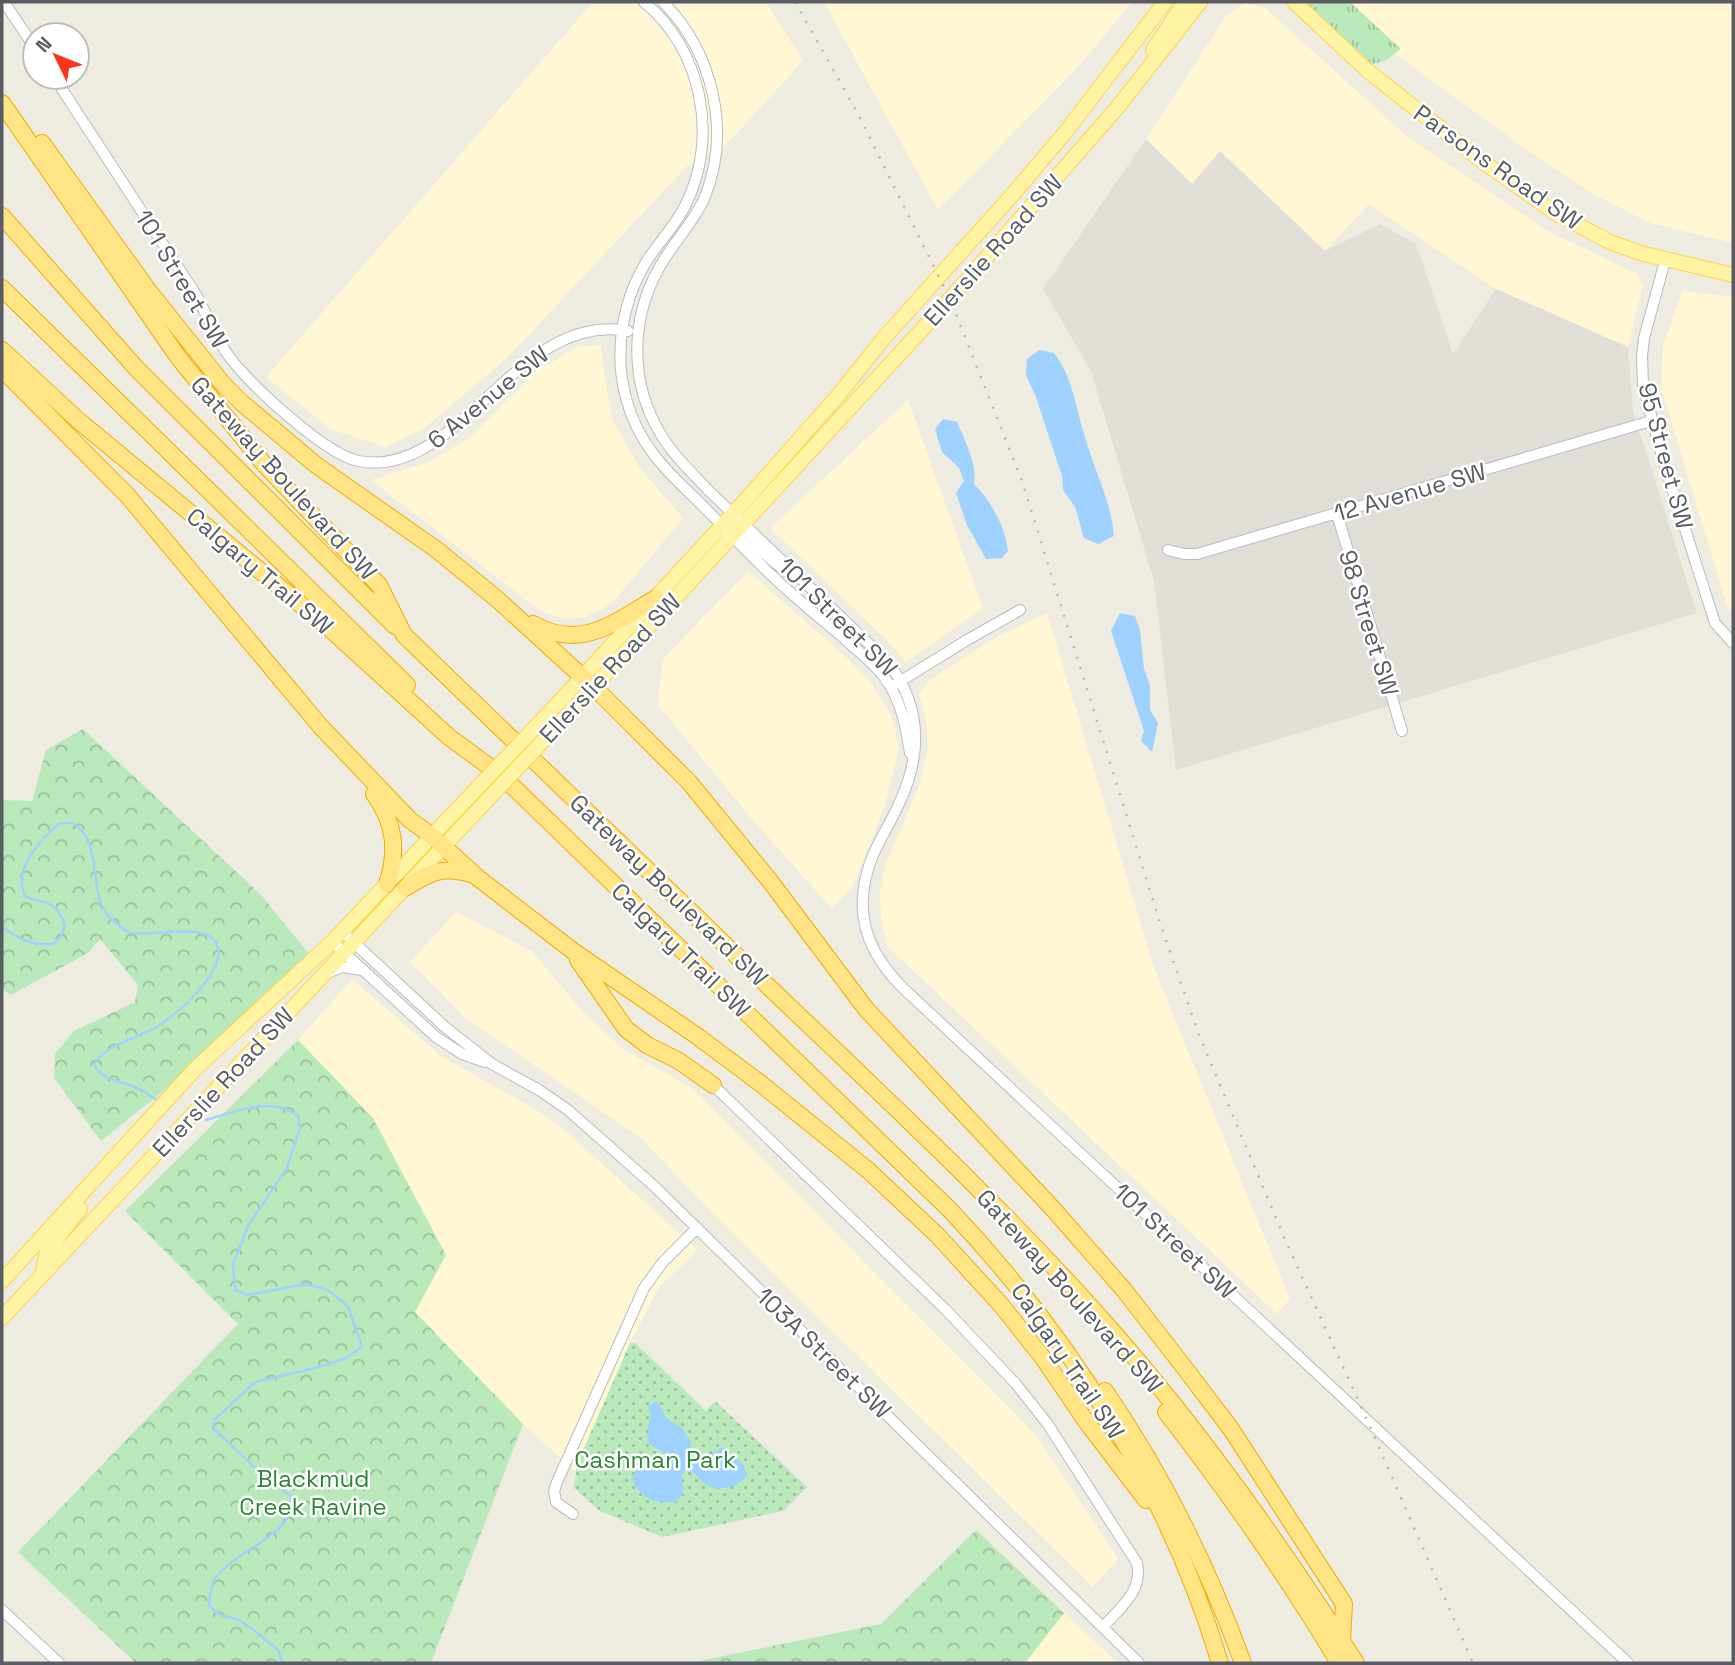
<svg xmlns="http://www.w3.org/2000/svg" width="1735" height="1665" font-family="'Space Grotesk',sans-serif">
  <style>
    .commercial { fill: #fff7d4 }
    .industrial { fill: #e1ded8 }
    .grass { fill: url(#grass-tufts) }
    .forest { fill: url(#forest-crowns) }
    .park { fill: url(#park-dots) }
    .water { fill: #9fd1ff }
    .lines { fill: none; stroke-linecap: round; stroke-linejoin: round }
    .stream { stroke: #9fd1ff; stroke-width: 2.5 }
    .minor-casing { stroke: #b8bbc1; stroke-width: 12 }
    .major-casing { stroke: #ffd348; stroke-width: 16 }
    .highway-casing { stroke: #eead00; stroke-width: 18 }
    .minor { stroke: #fff; stroke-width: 10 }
    .major { stroke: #fff4a4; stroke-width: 14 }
    .highway { stroke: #ffe586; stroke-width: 16 }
    .rail { stroke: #b4b5b6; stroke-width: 2.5; stroke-dasharray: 2 9; stroke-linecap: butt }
    .major-bridge-casing { stroke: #ffd348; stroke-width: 16; stroke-linecap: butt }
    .major-bridge { stroke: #fff4a4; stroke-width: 14 }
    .labels { text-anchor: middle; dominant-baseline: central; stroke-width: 5; stroke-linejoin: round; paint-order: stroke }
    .street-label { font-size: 24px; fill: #595d63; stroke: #fff }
    .park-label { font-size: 24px; fill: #2d8734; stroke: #fff }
  </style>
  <defs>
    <pattern id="grass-tufts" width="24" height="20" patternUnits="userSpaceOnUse" patternTransform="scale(1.75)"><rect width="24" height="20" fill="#b9e8bb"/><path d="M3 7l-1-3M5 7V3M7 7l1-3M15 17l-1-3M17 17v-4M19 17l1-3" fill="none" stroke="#99bf9c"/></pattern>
    <pattern id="forest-crowns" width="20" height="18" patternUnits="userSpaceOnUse" patternTransform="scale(1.75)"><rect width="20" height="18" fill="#b9e8bb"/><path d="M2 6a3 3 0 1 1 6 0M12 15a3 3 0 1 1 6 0" fill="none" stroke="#99bf9c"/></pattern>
    <pattern id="park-dots" width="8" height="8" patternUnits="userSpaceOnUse" patternTransform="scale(1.75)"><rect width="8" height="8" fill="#b9e8bb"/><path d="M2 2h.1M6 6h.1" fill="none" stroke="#99bf9c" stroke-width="1.8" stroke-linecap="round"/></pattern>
  </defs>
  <rect width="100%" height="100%" fill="#eeebe0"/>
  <!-- commercial -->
  <path class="commercial" d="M593,2H766L803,61L727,144L687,166L507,358L422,430L385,447L330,429L266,377Z
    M824,2H1132L1080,65L938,210Z
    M1334,2H1733V243L1650,223L1593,194L1521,146L1379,42Z
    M1245,3L1265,8L1409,138L1549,232L1636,273L1643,285L1628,347L1496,289L1369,204L1325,251L1220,151L1192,184L1146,139L1226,16Z
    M1682,291L1733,297V608L1728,610L1661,387L1663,346Z
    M601,345L605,378L613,421L639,467L683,518L614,601L603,609L585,617L565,619L539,610L371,480L429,462L469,438L534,373L578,346Z
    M908,400L983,608L906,662L890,643L770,528Z
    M748,571L848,659L870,681L891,715L896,733L898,752L883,812L852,887L832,909L751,818L658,705L663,659Z
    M1047,613L1154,968L1290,1299L1277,1314L888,947L881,921L880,894L885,866L919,786L928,749L927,726L919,693L930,680L998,636Z
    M456,912L532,951L582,1011L624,1050L691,1087L1036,1435L1118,1559L1093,1587L714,1215L641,1138L465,1018L410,962Z
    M352,979L441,1056L543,1114L570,1135L698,1250L660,1286L630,1343L576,1472L523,1424L414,1312L298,1040Z
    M1064,1613L1118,1663H1025Z"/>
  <!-- industrial -->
  <path class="industrial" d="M1146,139L1192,184L1220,151L1325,251L1380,224L1416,244L1453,354L1496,289L1628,347L1633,411L1697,613L1176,770L1154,581L1091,371L1043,289Z"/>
  <!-- grass -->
  <path class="grass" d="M1306,2H1350L1401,49L1385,61L1372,64Z"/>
  <!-- forest -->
  <path class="forest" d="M83,729L261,895L309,954L187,1072L101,1141L54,1078L55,1054L74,1031L135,1002L138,985L100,939L88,953L11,995L2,989V800L32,801L46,750Z
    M298,1040L373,1118L446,1255L415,1312L523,1424L431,1663H136L18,1552L238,1324L125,1211Z
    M976,1530L1064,1613L1025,1663H689L881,1624Z"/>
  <!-- park -->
  <path class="park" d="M630,1343H635L706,1411L715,1401L807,1487L783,1511L662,1537L600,1511L574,1488L577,1464Z"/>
  <!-- water -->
  <path class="water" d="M1039,350L1054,353C1072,377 1075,403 1083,430C1092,466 1111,499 1114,536L1098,544L1084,538L1075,507L1063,490L1062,476L1036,397L1026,375L1027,359Z
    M943,419L957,422C965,441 977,463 974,484C992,502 1005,527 1008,551L1002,558L986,559L967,525L956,493L964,481L959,468L942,452L935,429Z
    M1120,613L1135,616L1140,630L1144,669L1150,685V710L1158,723L1152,752L1141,741L1144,731L1111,631Z
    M656,1401L660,1405L666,1418L682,1428L691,1442L687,1460C703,1464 710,1452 724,1447L744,1465L747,1476C739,1486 721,1492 709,1486C699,1482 697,1471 685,1469L682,1476L683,1494L676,1502C657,1504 637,1498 632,1477C646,1456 649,1469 669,1469L673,1462C654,1437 640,1457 651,1415L648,1408L649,1405Z"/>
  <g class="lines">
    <!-- stream -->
    <path class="stream" d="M2,927C18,939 33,946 53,944L62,934L65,925C56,901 48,904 26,897C11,870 40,840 60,823H73C106,844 85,896 112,919C117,924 123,930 129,932C150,939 211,918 218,948C223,975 178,1013 158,1026C137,1039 108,1043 94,1064C101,1081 122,1081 137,1088C144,1091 150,1096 157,1100
      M206,1120C234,1112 272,1095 298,1116L300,1128L287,1168L249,1224L233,1264L235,1290L247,1295L306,1284L328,1290L348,1306L362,1347L346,1358L319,1367L255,1382L214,1420L213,1428L267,1479L291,1496C291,1501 292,1508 290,1513C277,1541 233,1553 215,1579C210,1587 210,1598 209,1606L220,1615L237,1619L255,1631L279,1651L282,1663"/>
    <!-- minor casing -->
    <g class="minor-casing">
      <path id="minor" d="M4,2L35,48
        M644,2C702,49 719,137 686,204C677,223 662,239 650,256C623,297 613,350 626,398C637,442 665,470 697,500C726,529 753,559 783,586C804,605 826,623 847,641C860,653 875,664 885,678C901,701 906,726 910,753
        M663,2C713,52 732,132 704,199C692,225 671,245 658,270C630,321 630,383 660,433C672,454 691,472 708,490L887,661C920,703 923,748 902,797C894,817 882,835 873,855C851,909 865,951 905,990L1628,1663
        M54,77C100,148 147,219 193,290C207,312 215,339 231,359C253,387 325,454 358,461C408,471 448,433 482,402C523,365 567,320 628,331
        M1665,261L1644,338L1642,356L1643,385L1663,460L1715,623L1733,643
        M1337,514L1402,731
        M733,528L785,571
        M1168,550L1184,554H1197L1651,421
        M896,684L967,640L1020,610
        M349,938L445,1027L492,1064L539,1090L568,1110L654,1186L1139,1663
        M339,948L436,1037L462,1054L485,1062
        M327,973L342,967L362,970
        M713,1085L946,1310L1016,1384L1047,1423L1137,1563C1143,1591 1121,1607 1104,1626
        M573,1514L556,1502L554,1491L557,1482L644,1288L663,1262L697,1228
        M2,1610L59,1663"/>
    </g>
    <!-- major casing -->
    <g class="major-casing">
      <path id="major" d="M1294,2L1368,71L1482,161L1557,214L1610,242L1640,253L1733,275
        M1153,50L1185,2
        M562,699L742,504L836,398L884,338L1014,193L1064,134L1165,2
        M573,709L950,299L1117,108L1200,2
        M43,1271L47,1251L80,1209
        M2,1281L195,1069L332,942L447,820
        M2,1318L459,830"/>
    </g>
    <!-- highway casing -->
    <g class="highway-casing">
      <path id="highway" d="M2,103L178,357L264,464L379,585L404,635C526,752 648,870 770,988C887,1100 1007,1211 1114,1333C1204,1436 1283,1548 1356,1663
        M42,143L148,290L223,384L242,403L316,465L437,550L497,599L600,693L689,782L770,881L866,1009L1054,1210L1124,1290L1187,1371L1231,1429L1344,1604L1342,1641
        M2,216L136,368L395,626
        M2,288L407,685
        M2,350L79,421L328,627L449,737L502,776L950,1210C1072,1339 1169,1493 1220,1663
        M2,369L127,495L321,727L410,820L432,836L478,878L573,951L697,1036L760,1083L869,1171L938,1236L1002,1306L1043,1358L1088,1424L1146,1500
        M533,624C581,651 614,623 656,598
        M374,794C395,823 398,851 387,884
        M405,888C431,872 441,866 471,874
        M578,960L626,1029L647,1045L679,1061L713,1085
        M1105,1391C1163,1475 1208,1567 1243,1663
        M1166,1412C1228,1492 1287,1576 1339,1663"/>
    </g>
    <!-- minor -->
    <use href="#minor" class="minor"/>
    <!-- major -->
    <use href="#major" class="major"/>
    <!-- highway -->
    <use href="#highway" class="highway"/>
    <!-- rail -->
    <path class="rail" d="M795,2L857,112L950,299L1022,481L1161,926L1199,1035L1287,1244L1368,1422L1473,1663"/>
    <!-- major-bridge casing -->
    <g class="major-bridge-casing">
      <path id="major-bridge" d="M447,820L562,699
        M459,830L573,709"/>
    </g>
    <!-- major-bridge -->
    <use href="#major-bridge" class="major-bridge"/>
  </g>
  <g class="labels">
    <!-- street labels -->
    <g class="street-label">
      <text transform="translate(1498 167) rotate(35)">Parsons Road SW</text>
      <text transform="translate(993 250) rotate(-48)">Ellerslie Road SW</text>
      <text transform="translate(182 279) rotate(59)">101 Street SW</text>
      <text transform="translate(488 397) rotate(-39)">6 Avenue SW</text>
      <text transform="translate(1666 456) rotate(75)">95 Street SW</text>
      <text transform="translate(284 478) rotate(48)">Gateway Boulevard SW</text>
      <text transform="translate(1410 492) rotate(-16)">12 Avenue SW</text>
      <text transform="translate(260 571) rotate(40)">Calgary Trail SW</text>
      <text transform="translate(838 617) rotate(45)">101 Street SW</text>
      <text transform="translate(1369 623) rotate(73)">98 Street SW</text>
      <text transform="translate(610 668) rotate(-47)">Ellerslie Road SW</text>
      <text transform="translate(669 890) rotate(44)">Gateway Boulevard SW</text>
      <text transform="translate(681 950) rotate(44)">Calgary Trail SW</text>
      <text transform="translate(223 1082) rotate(-47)">Ellerslie Road SW</text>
      <text transform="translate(1175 1241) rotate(43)">101 Street SW</text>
      <text transform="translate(1070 1291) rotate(48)">Gateway Boulevard SW</text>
      <text transform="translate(824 1353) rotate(44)">103A Street SW</text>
      <text transform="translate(1068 1361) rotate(56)">Calgary Trail SW</text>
    </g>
    <!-- park labels -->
    <g class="park-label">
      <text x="655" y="1459">Cashman Park</text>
      <text x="313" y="1478">Blackmud<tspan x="313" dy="28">Creek Ravine</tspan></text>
    </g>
  </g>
  <!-- border -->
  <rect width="1735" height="1665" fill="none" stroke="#595d63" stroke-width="7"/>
  <!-- north arrow -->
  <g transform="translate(56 56) rotate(313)"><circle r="33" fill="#ffffff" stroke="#bdbec1" stroke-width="2"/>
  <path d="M0-5L12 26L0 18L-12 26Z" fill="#fa351a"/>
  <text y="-10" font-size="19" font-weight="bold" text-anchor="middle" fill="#595d63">N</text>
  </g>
</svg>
